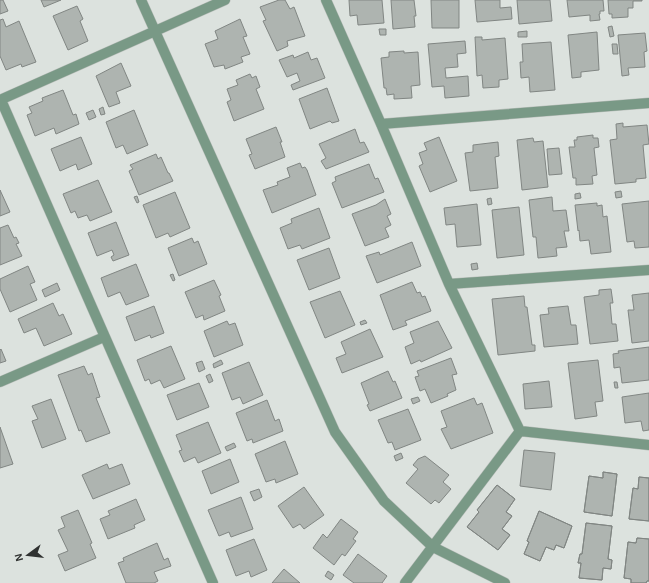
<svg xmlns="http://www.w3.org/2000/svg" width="649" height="583" font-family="'Alegreya Sans',sans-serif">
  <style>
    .building { fill: #aeb4b0; stroke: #818683 }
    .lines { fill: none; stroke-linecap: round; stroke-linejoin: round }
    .minor-casing { stroke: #babfbb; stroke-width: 11 }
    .minor { stroke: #799986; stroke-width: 10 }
  </style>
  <rect width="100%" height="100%" fill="#dce2de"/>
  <!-- building -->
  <path class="building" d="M0,0H3L8,11L0,14Z
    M41,0H61L44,7Z
    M279,0H285L290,9L294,7L305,36L287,41L288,46L277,51L263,21L266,20L260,7Z
    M349,0H382L384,23L358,25L357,15L350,16Z
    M391,0H414L416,16H414L415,27L393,29Z
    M431,0H459V28H432Z
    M475,0H500V8L511,7L512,19L477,22Z
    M517,0H550L552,21L519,24Z
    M567,0H603L604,11H600V14H599L600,20L590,21V15L569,17Z
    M608,0H642V1H633V8H628V17L612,18V14H609Z
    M77,6L83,19L80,21L88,41L68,50L53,16Z
    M3,19L6,27L19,21L36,62L22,67L21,64L6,70L0,56V20Z
    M240,19L247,36L243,37L250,54L241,57L243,62L225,69L224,65L214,67L205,44L218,39L215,31Z
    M612,26L614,36L610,37L608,27Z
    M379,29H386V35H380Z
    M527,31V37H518V32Z
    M597,32L599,70L581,72V77L572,78L568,35Z
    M645,33L647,51L644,52L645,67L628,68L629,75L622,76L618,35Z
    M475,37H482V40L505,38L508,79L499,80V87L483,88L482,75L477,76Z
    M465,41L466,53L457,54L458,67L445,68L446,78L468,76L469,96L445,98L444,86L432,87L428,44Z
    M551,42L555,90L530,92L529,77L521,78L520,62H523L522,44Z
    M612,44H617L618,54H613Z
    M404,51V53L418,52L420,85L411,86L412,98L394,99V94L387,95L386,88H384L381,58L389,57V52Z
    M308,52L311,60L317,58L325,78L293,90L291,85L300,81L297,73L287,77L279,60L293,55L294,58Z
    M121,63L131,86L116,92L120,103L109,107L96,76Z
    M250,74L252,78L256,76L260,87L256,89L264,109L234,121L227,102L231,100L227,89L238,85L236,80Z
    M327,88L339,121L332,123L330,121L310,129L299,99Z
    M63,90L73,115L76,114L79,124L56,134L54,128L35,136L27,115L32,113L29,107L43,101L42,98Z
    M103,107L105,114L101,115L99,109Z
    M93,110L96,117L89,120L86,113Z
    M134,110L148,145L127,154L123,145L116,148L106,122Z
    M623,123V127L647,125L649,144L643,145L646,178L636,179V182L615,184L610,140L617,139L616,124Z
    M276,127L282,142H280L285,157L255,169L249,155L252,154L246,139Z
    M355,129L360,143L364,142L369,152L326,169L321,161L326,158L319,144Z
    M593,135V138H598L599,147L594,148L597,175L592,176L593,184L576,185V178H573L569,147H575L574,140H577V137Z
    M81,137L92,164L78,170L76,164L60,171L51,149Z
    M439,137L457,181L430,192L419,166L423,164L419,153L427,150L424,143Z
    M533,138L534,142L543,141L548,187L522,190L517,140Z
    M498,142L499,156L495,157L498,188L470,191L465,153L473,152V145Z
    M559,148L562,174L549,175L547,149Z
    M156,154L158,159L161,157L168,173H169L173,181L139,195L129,171L133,169L130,165Z
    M300,163L302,168L305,167L307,170L316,195L272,213L263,190L278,185L277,182L290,177L287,168Z
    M369,164L375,179L378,178L384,192L342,208L332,183L336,181L335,177Z
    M98,180L112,212L90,221L87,215L78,218L75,211L71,213L63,194Z
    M0,190L10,212L0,216Z
    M621,191L622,197L616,198L615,192Z
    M175,192L190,228L170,237L168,233L156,238L143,205Z
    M580,193L581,198L575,199V194Z
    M137,196L139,202L137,203L134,197Z
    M552,197L553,211L566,210L569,231H564L567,247L556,248L557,256L538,258L536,237H533L529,200Z
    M491,198L492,204L488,205L487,199Z
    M385,199L391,214L387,216L391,225L385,228L389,237L365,246L352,214L376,205Z
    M649,201V247L635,248L634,241L627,242L622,204Z
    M597,203V206L602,205L603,217L607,216L611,252L591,254L589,240L580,241L579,230L578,231L575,205Z
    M477,204L481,245L457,247L455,224L446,225L444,208Z
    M519,207L524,255L497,258L492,210Z
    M319,208L330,238L302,249L300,245L288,249L280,228L292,223L291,219Z
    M116,222L129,255L113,261L111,257L114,255L112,250L97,256L88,233Z
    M8,225L14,238L16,237L19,243L16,244L22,256L0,265V228Z
    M192,238L194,243L198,241L207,264L179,276L168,248Z
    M412,242L421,266L377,283L366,256L379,252L380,255Z
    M329,248L340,278L309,290L297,260Z
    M477,263L478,269L472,270L471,264Z
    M136,264L149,296L126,305L120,292L108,297L101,278Z
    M28,266L35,282L30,284L37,300L10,312L0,289V279Z
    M173,274L175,280L173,281L170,275Z
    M214,280L221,295L219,296L225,311L204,320L203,315L196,318L185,292Z
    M412,282L417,293L420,292L422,297L425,296L431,311L405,321L407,325L393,330L380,295Z
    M57,283L60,290L45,297L42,290Z
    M611,289L613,303H610L612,324H616L618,341L590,344L584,297L599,295V290Z
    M340,291L355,325L325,338L310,302Z
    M649,293V341L632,343L628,310H634L632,295Z
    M524,296L525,307H527L532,345H535V351L498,355L492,299Z
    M53,303L59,316L63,314L72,334L44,346L36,328L24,333L18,319Z
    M154,306L164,333L151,338L150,335L135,341L126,317Z
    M568,306L571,325H576L578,344L544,347L540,315L549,314L548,308Z
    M365,320L367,323L361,325L360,322Z
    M227,321L229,325L235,323L243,345L214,357L204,331Z
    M438,321L452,348L421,362L420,360L411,364L405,347L414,343L410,332Z
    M370,329L383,357L342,373L336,358L346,354L341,342Z
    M171,346L185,379L164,388L160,380L151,384L149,379L145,381L137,360Z
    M649,347V380L622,383L620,367L614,368L613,354L619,353L618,351Z
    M1,349L6,361L0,363V350Z
    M451,358L457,374L452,375L456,390L447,394L448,396L431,403L425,389L420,391L415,377L419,376L417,371Z
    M221,360L223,364L214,368L213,364Z
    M598,360L603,401L595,402L597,416L575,419L568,363Z
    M202,361L205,369L199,372L196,363Z
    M249,362L263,395L243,404L240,397L232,400L222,373Z
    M84,366L88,375L92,373L100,397L96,398L110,433L86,442L81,430L79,431L58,375Z
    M388,371L393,382L395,381L402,398L370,411L367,405L369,404L361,383Z
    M210,374L213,381L209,383L206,376Z
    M549,381L552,407L525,409L523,384Z
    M614,382H617L618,388H615Z
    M199,383L209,407L177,420L167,395Z
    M649,393V430L643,431L641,421L625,423L622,397Z
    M418,397L420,401L413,404L411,399Z
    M474,398L477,405L482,403L493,433L451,449L441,429L447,427L441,411Z
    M51,399L66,439L42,448L32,421L38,419L32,406Z
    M267,400L275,421L279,419L283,431L253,443L252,439L247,441L236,413Z
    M408,409L421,440L395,450L392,442L388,443L378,420Z
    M208,422L221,453L198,463L195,457L184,462L179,451L182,450L176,435Z
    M0,427L13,464L0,468Z
    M285,441L298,474L276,483L275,479L266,482L255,454Z
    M234,443L236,447L227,451L225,447Z
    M524,450L555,453L551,490L520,486Z
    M401,453L403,458L396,461L394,456Z
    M425,456L449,475L443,482L451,489L439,503L435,500L431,504L406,483L418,469L413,465L418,459Z
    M230,459L239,482L211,494L202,471Z
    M107,464L109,469L122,464L130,484L93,499L82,475Z
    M603,472L617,474L612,516L584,512L589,476L603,478Z
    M603,472L617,474L612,516L584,512L589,476L603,478Z
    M639,477L649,478V521L629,519L633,488L638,489Z
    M639,477L649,478V521L629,519L633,488L638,489Z
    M497,485L515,499L506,512L512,516L502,529L510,535L498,550L467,527L479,512L477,510Z
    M497,485L515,499L506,512L512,516L502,529L510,535L498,550L467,527L479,512L477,510Z
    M304,487L324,515L304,529L300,524L293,528L278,506Z
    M259,489L262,497L254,501L250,492Z
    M241,497L253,529L231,537L229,532L219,536L208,510Z
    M136,499L145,520L134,525L135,528L108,539L100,519L110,515L108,511Z
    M78,510L92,543L90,544L96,558L65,571L58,555L68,551L58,530L65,527L61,517Z
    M539,511L572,526L564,548L556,545L554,550L546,547L540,561L524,554L529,542L527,541Z
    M539,511L572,526L564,548L556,545L554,550L546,547L540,561L524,554L529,542L527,541Z
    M341,519L358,532L353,539L356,541L345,556L342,554L334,565L313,548L323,534L327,538Z
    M586,523L612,526L608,559L612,560L611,569L603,568L602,580L579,578L581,563H578L580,554H582Z
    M586,523L612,526L608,559L612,560L611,569L603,568L602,580L579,578L581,563H578L580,554H582Z
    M637,538L649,539V581H647L646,583H631V579L624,578L628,542L636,543Z
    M637,538L649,539V581H647L646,583H631V579L624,578L628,542L636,543Z
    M254,539L267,570L251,577L249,571L236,576L226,550Z
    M157,543L164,560L168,558L171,566L154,572L158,581L154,583H126L118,563L124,561L123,558Z
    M358,554L387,576L382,583H354L343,575Z
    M284,569L300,583H272Z
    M328,571L334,575L331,580L325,576Z"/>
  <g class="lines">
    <!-- minor casing -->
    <g class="minor-casing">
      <path id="minor" d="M141,0L335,432L384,501L433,547L505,583
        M326,0L381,124L449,284L520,431
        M0,100L225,0
        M1,100L213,583
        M381,124L649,103
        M449,284L649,270
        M0,382L104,337
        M520,431L649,445
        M405,583L520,431"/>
    </g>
    <!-- minor -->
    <use href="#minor" class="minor"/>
  </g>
  <!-- north arrow -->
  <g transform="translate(28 555) rotate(255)" stroke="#dce2de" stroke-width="3" paint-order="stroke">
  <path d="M0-3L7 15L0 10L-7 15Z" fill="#303231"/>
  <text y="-6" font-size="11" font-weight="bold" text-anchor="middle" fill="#303231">N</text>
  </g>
</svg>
